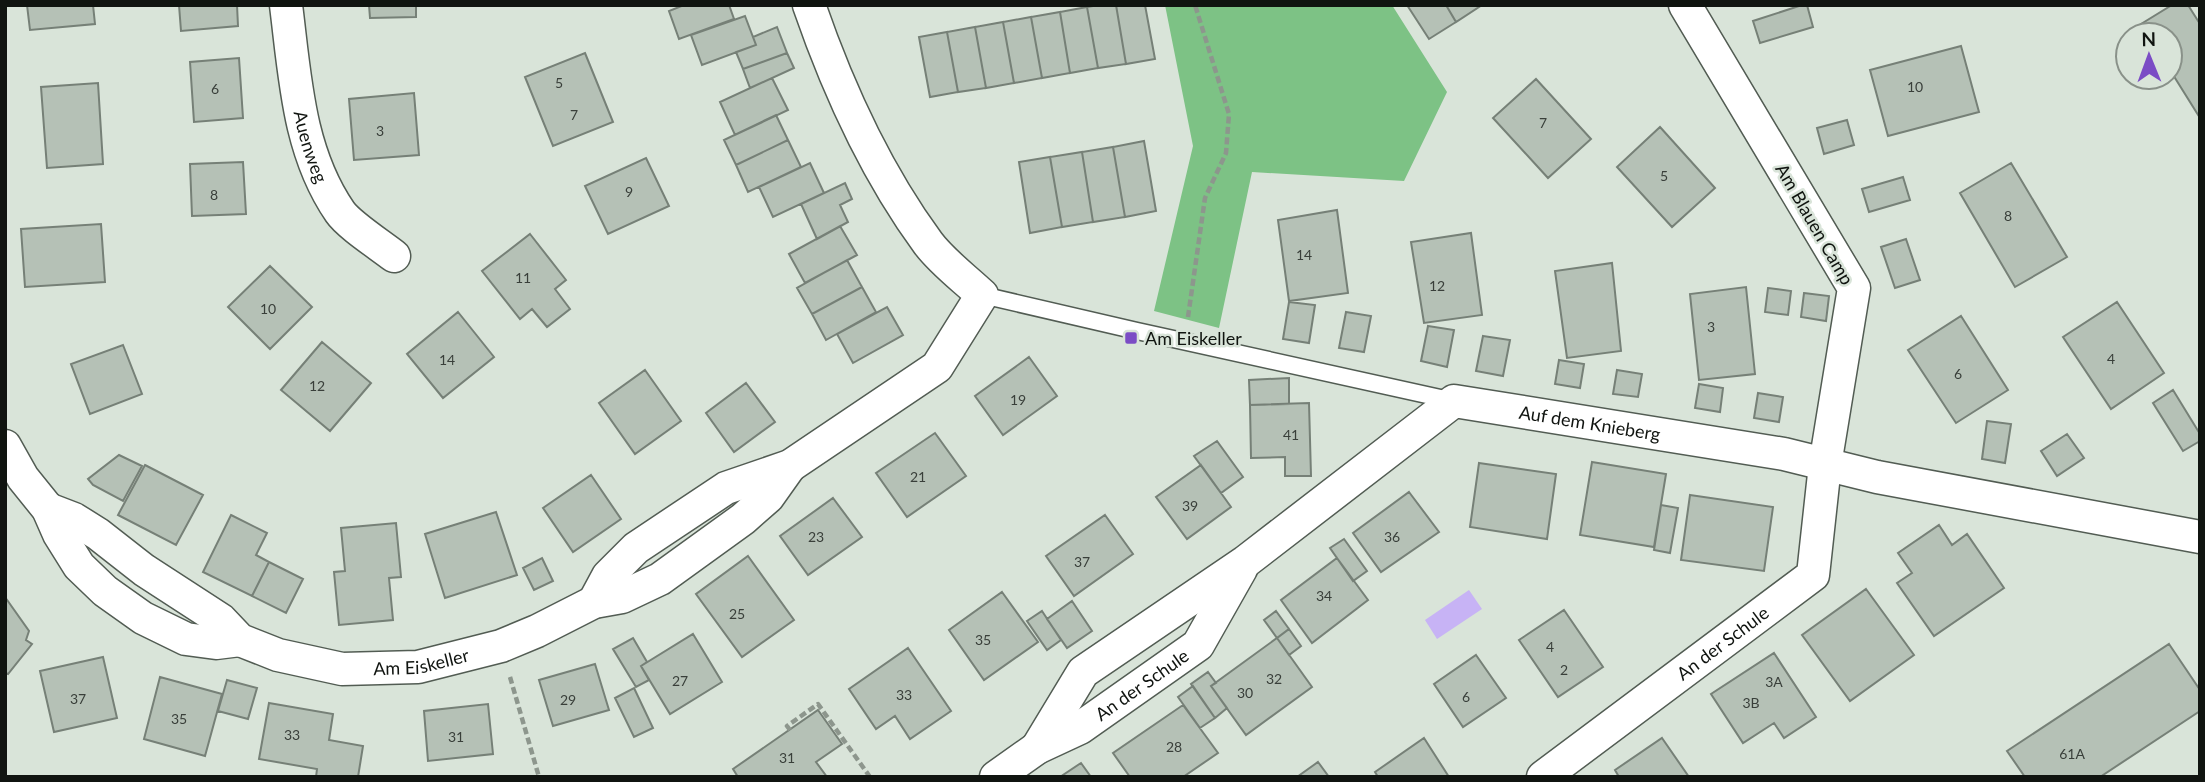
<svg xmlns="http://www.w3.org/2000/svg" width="2205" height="782" font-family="Lato,sans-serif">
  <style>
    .green { fill: #7dc285 }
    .water { fill: #c7b3f5 }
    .building { fill: #b5c1b6; stroke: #768077; stroke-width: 2 }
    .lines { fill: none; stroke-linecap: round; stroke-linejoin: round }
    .service-casing { stroke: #525c53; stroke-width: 19 }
    .minor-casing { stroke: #525c53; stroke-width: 35 }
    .path { stroke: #8d968d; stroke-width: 4.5; stroke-dasharray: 7 3.5; stroke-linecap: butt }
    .service { stroke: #fff; stroke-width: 16 }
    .minor { stroke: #fff; stroke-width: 32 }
    .poi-dot { fill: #7b4cc5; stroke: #d9e4d9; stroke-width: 2.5 }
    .labels { text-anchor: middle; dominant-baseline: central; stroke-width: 5; stroke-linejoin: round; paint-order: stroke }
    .number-label { font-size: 14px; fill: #393f3a }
    .street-label { font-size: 18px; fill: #101410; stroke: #d9e4d9 }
    .poi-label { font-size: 18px; fill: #101410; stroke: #d9e4d9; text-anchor: start }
  </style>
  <rect width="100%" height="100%" fill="#d9e4d9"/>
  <!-- green -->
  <path class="green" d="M1165,5H1392L1447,92L1404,181L1252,172L1219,328L1154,311L1193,146Z"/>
  <!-- water -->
  <path class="water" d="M1469,590L1482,609L1437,639L1425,620Z"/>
  <!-- building -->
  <path class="building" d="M27,5H93L95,24L30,30Z
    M179,5H237L238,26L181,31Z
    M369,5H416V17L370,18Z
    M684,5H729L734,19L679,39L669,11Z
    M1099,5H1116L1126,64L1098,68L1087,7Z
    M1116,5H1145L1155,59L1126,64Z
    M1407,5H1446L1456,22L1429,39Z
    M1446,5H1482L1456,22Z
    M1802,5H1807L1813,27L1760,43L1753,21Z
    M2172,5H2188L2200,24V118L2170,70V35H2148L2141,24Z
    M1087,7L1098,68L1070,73L1060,12Z
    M1060,12L1070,73L1042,78L1031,17Z
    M745,16L756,45L702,65L691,35Z
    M1031,17L1042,78L1014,83L1003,22Z
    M1003,22L1014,83L986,88L975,27Z
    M777,27L787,53L743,69L736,52L756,45L753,37Z
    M975,27L986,88L958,92L947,32Z
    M947,32L958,92L930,97L919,37Z
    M1961,46L1979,112L1888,136L1870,70Z
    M585,53L613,122L553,146L525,77Z
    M787,53L794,68L750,88L743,69Z
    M239,58L243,118L194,122L190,62Z
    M772,78L788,110L735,135L720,102Z
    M1536,79L1591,139L1548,178L1493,118Z
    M98,83L103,164L47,168L41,87Z
    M414,93L419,155L354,160L349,99Z
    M776,115L788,140L736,165L724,140Z
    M1847,120L1854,145L1824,154L1817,128Z
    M1660,127L1715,188L1672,227L1617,167Z
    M788,140L801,167L748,192L736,165Z
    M1144,141L1156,211L1125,217L1113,147Z
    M1113,147L1125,217L1093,222L1082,152Z
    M1082,152L1093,222L1062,227L1050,157Z
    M1050,157L1062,227L1030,233L1019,162Z
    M646,158L669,206L608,234L585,186Z
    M243,162L246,214L192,216L190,164Z
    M810,163L824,193L773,217L759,187Z
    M2011,163L2067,257L2015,287L1960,193Z
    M1903,177L1910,200L1869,212L1862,189Z
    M845,183L852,199L840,205L848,222L817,239L801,204Z
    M1337,210L1348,293L1289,301L1278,220Z
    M101,224L105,282L25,287L21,229Z
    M840,226L857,255L805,283L789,254Z
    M1471,233L1482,315L1424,323L1411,242Z
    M530,234L566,280L555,289L570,309L547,327L532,309L520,319L482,271Z
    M1906,239L1920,280L1895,288L1881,247Z
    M847,260L862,287L812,314L797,288Z
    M1612,263L1621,351L1567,358L1555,271Z
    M270,266L312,307L270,349L228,307Z
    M862,287L876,312L826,340L812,314Z
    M1746,287L1755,374L1699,380L1690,294Z
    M1768,288L1791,291L1788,315L1765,312Z
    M1804,293L1829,296L1826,321L1801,317Z
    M1289,302L1315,305L1309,343L1283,339Z
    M2117,302L2164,373L2111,409L2063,337Z
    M887,307L903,335L853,363L837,334Z
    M458,312L494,357L443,398L407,354Z
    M1346,312L1371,316L1364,352L1339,348Z
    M1961,316L2008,390L1956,423L1908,350Z
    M1428,326L1454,330L1447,367L1421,361Z
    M1483,336L1510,340L1503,376L1476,371Z
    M322,342L371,383L330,431L281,390Z
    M123,345L142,394L90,414L71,364Z
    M1029,357L1057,396L1003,435L975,396Z
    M1559,360L1584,364L1580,388L1555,384Z
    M645,370L681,421L635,454L599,403Z
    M1617,370L1642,374L1638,397L1613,394Z
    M1289,378V404L1250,405L1249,380Z
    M746,383L775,422L734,452L706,413Z
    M1699,384L1723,388L1720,412L1695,408Z
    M2173,390L2200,434V441L2183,451L2153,403Z
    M1758,393L1783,397L1779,422L1754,418Z
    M1309,403L1311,476H1285V457L1251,458L1250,405Z
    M1987,421L2011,424L2005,463L1982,459Z
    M935,433L966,476L907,517L876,473Z
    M2067,434L2084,458L2057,476L2041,451Z
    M1217,441L1243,477L1221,493L1194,456Z
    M119,455L142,466L123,501L93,485L88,479Z
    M1592,462L1666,474L1654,547L1580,535Z
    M1479,463L1556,474L1547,539L1470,527Z
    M145,465L203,495L176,545L118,515Z
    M1201,465L1231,507L1187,539L1156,497Z
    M591,475L621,519L573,552L543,508Z
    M1409,492L1439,532L1381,572L1353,533Z
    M1690,495L1773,507L1764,571L1681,560Z
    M833,498L862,537L808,575L780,536Z
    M1661,505L1678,508L1670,553L1654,550Z
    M496,512L517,575L445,598L425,534Z
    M231,515L267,533L256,555L269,562L252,596L203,572Z
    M1105,515L1133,554L1074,596L1046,556Z
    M396,523L401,577L389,578L393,620L339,625L334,572L345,571L341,528Z
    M1939,525L1952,545L1967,534L2004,588L1934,636L1897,583L1912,573L1898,553Z
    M1344,539L1367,571L1353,581L1330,548Z
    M748,556L794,620L742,657L696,594Z
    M542,558L553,581L534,590L523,568Z
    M1337,558L1368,600L1312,643L1281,600Z
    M269,562L303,579L286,613L252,596Z
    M1866,589L1914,655L1850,701L1802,635Z
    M1002,592L1038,642L984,680L949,630Z
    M5,597L29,631L26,640L32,644L8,674L5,673Z
    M1072,601L1092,631L1067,648L1047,619Z
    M1564,610L1603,667L1558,697L1519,640Z
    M1042,611L1061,640L1047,650L1027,621Z
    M1276,611L1289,629L1277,638L1264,620Z
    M1289,629L1301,646L1289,655L1277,638Z
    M693,634L722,682L670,714L641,666Z
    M633,638L647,662L641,666L649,680L636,687L613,649Z
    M1277,638L1312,687L1246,735L1211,686Z
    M2169,644L2200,690V711L2100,777H2025L2007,751Z
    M908,648L951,711L910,739L895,716L876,729L849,689Z
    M1774,653L1816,717L1784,738L1774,723L1743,743L1711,694Z
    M1476,655L1506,698L1463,727L1434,684Z
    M103,657L117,718L54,732L40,671Z
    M595,664L609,710L553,726L539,680Z
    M1208,672L1216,683L1211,686L1227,708L1215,718L1191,684Z
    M160,677L222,694L205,756L144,739Z
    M227,680L257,688L248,719L218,711Z
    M1193,686L1215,718L1200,728L1178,697Z
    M634,688L653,728L634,737L615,698Z
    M269,703L333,714L329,740L363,746L358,777H316L317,769L259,759Z
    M488,704L493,754L428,761L424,711Z
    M1183,705L1218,753L1183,777H1130L1113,753Z
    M818,710L842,744L816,762L827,777H738L733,769Z
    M1424,738L1449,777H1378L1375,772Z
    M1662,738L1689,777H1619L1615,770Z
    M1318,762L1329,777H1297Z
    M1081,763L1091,777H1060Z"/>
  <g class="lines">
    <!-- service casing -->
    <g class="service-casing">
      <path id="service" d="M982,295L1137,331L1454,401"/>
    </g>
    <!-- minor casing -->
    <g class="minor-casing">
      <g id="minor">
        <path id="s1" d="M286,5C295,76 298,151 340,212C349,225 380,245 394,256"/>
        <path d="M5,446L23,478L48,509L59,534L79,566L105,591L143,618L186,639L216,643L240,640"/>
        <path id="s2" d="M48,509L74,519L98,534L144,570L221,620L240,640L278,655L342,669L418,667L501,646L537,631L594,602L622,597L660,579L743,519L768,497L790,466"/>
        <path d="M594,602L608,576L636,548L726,488L790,466L937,367L982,295C964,278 942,262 928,243C875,171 838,89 809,5"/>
        <path id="s3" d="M1037,748L1083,672L1245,562L1454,401L1784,454L1877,477L2200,537"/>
        <path id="s4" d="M996,777L1037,748L1080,728L1198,645L1241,569"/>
        <path id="s5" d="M1543,777L1813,575L1825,465L1854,288L1685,5"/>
      </g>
    </g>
    <!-- path -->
    <path class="path" d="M1188,317L1205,198L1226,153L1229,114L1195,5
      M510,677L539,777
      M790,730L787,726L818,704L870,777"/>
    <!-- service -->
    <use href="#service" class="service"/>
    <!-- minor -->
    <use href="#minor" class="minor"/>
  </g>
  <!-- markers -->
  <rect class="poi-dot" x="1124" y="331" width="14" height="14" rx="3.5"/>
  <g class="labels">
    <!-- number labels -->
    <g class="number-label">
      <text x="559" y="82">5</text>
      <text x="1915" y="86">10</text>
      <text x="215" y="88">6</text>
      <text x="574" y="114">7</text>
      <text x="1543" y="122">7</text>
      <text x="380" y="130">3</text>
      <text x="1664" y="175">5</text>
      <text x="629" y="191">9</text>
      <text x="214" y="194">8</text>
      <text x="2008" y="215">8</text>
      <text x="1304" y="254">14</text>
      <text x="523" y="277">11</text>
      <text x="1437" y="285">12</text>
      <text x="268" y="308">10</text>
      <text x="1711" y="326">3</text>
      <text x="2111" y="358">4</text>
      <text x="447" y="359">14</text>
      <text x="1958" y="373">6</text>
      <text x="317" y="385">12</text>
      <text x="1018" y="399">19</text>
      <text x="1291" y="434">41</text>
      <text x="918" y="476">21</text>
      <text x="1190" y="505">39</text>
      <text x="816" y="536">23</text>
      <text x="1392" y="536">36</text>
      <text x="1082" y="561">37</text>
      <text x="1324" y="595">34</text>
      <text x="737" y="613">25</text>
      <text x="983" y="639">35</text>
      <text x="1550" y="646">4</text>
      <text x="1564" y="669">2</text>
      <text x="1274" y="678">32</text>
      <text x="680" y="680">27</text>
      <text x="1774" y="681">3A</text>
      <text x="1245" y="692">30</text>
      <text x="904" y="694">33</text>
      <text x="1466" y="696">6</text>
      <text x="78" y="698">37</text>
      <text x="568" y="699">29</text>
      <text x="1751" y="702">3B</text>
      <text x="179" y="718">35</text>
      <text x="292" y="734">33</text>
      <text x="456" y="736">31</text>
      <text x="1174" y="746">28</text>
      <text x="2072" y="753">61A</text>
      <text x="787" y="757">31</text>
    </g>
    <!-- street labels -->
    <g class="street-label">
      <text stroke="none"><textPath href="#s1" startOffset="144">Auenweg</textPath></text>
      <text transform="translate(1815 224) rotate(60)">Am Blauen Camp</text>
      <text stroke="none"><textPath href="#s3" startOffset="686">Auf dem Knieberg</textPath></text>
      <text stroke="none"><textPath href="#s5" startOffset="224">An der Schule</textPath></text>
      <text stroke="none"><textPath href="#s2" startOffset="420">Am Eiskeller</textPath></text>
      <text stroke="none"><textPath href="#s4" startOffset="173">An der Schule</textPath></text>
    </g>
    <!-- poi labels -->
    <g class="poi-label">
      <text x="1145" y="338">Am Eiskeller</text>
    </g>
  </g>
  <!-- border -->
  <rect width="2205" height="782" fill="none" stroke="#101410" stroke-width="14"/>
  <!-- north arrow -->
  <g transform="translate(2149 56) rotate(359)"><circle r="33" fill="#d9e4d9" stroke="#899189" stroke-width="2"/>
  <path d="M0-5L12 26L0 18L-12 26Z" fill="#7b4cc5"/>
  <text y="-10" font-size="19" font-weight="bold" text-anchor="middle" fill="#101410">N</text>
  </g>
</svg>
